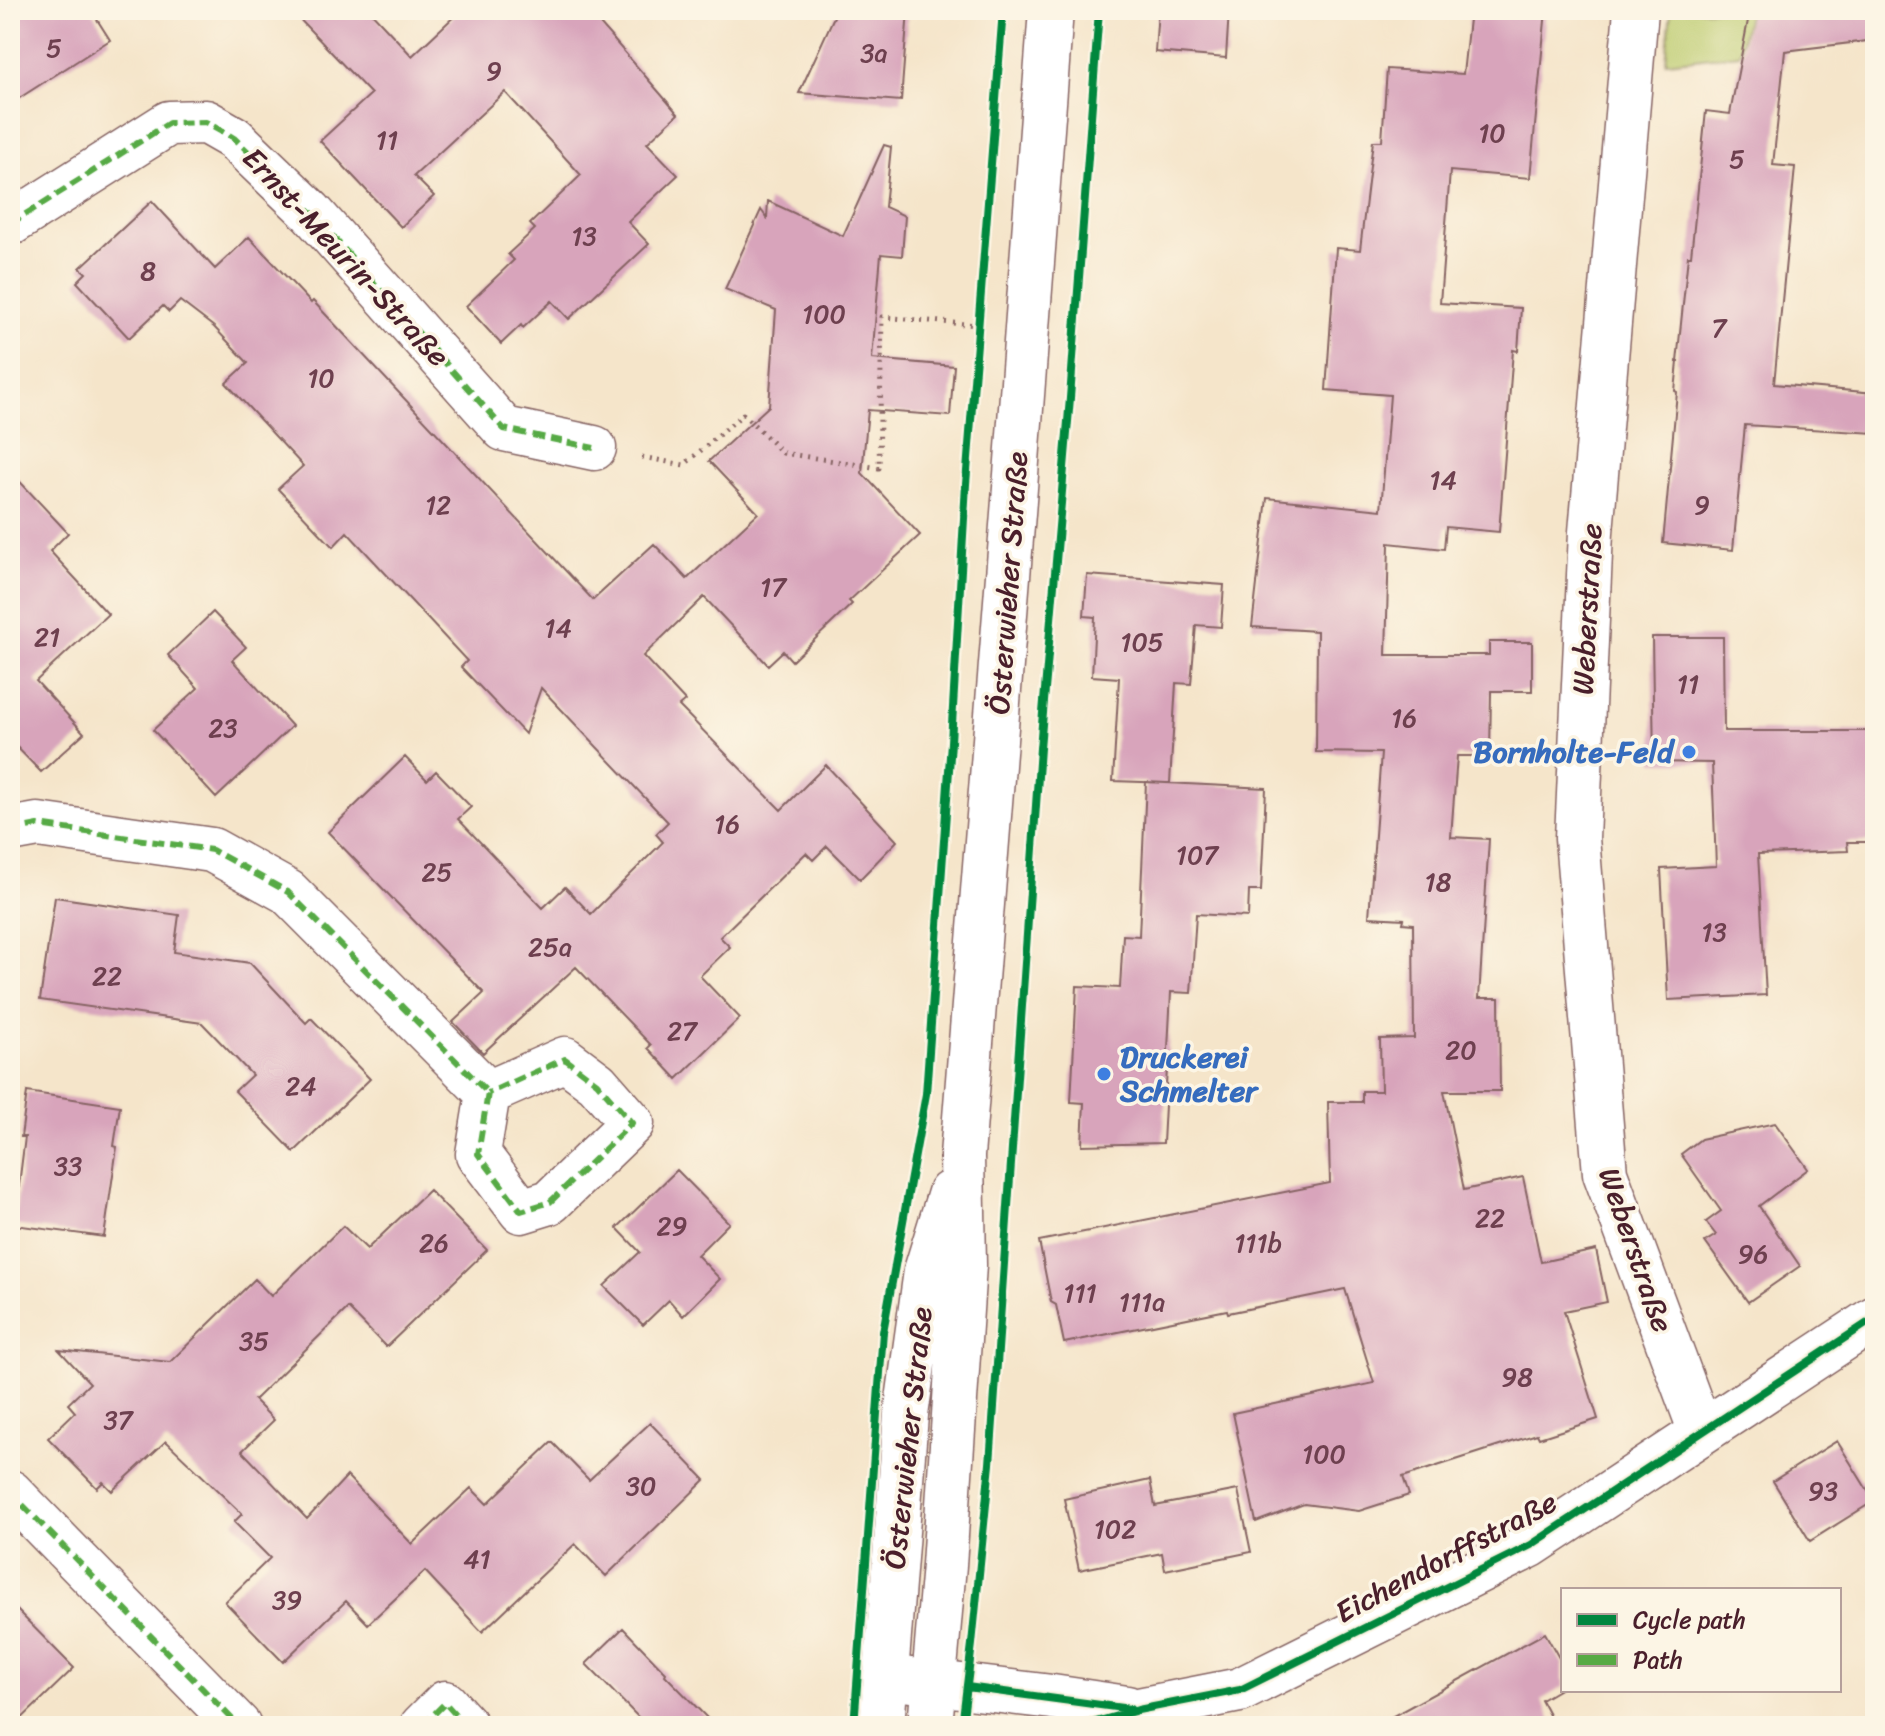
<svg xmlns="http://www.w3.org/2000/svg" width="1885" height="1736" font-family="Sriracha,sans-serif">
  <style>
    .green { fill: #bbca6c; stroke: #82744c; stroke-width: 2 }
    .building { fill: #d8a4bb }
    .lines { fill: none; stroke-linecap: round; stroke-linejoin: round }
    .street-casing { stroke: #866463; stroke-width: 47 }
    .secondary-casing { stroke: #866463; stroke-width: 47 }
    .path { stroke: #866463; stroke-width: 5; stroke-dasharray: 2 6; stroke-linecap: butt }
    .street { stroke: #fff; stroke-width: 44 }
    .secondary { stroke: #fff; stroke-width: 44 }
    .quiet { stroke: #57aa44; stroke-width: 6; stroke-dasharray: 12 6; stroke-linecap: butt }
    .cycleway-casing { stroke: #fcf5e5; stroke-width: 13 }
    .cycleway { stroke: #00873e; stroke-width: 8 }
    .shop-dot { fill: #3f7fe0; stroke: #fcf5e5; stroke-width: 3 }
    .labels { text-anchor: middle; dominant-baseline: central; stroke-width: 7; stroke-linejoin: round; paint-order: stroke }
    .number-label { font-size: 26px; fill: #6e404f }
    .street-label { font-size: 30px; fill: #4a1f2b; stroke: #fcf5e5 }
    .shop-label { font-size: 30px; font-weight: bold; fill: #366cbe; stroke: #fcf5e5; text-anchor: end }
  </style>
  <rect width="100%" height="100%" fill="#fcf5e5"/>
  <filter id="ink" filterUnits="userSpaceOnUse"><feTurbulence type="fractalNoise" baseFrequency=".0125" numOctaves="2"/><feDisplacementMap in="SourceGraphic" scale="16" xChannelSelector="R" yChannelSelector="G"/><feConvolveMatrix kernelMatrix="1 2 1 2 8 2 1 2 1" color-interpolation-filters="sRGB"/></filter>
  <filter id="wash" filterUnits="userSpaceOnUse"><feTurbulence type="fractalNoise" baseFrequency=".006" numOctaves="4" result="noise"/><feDisplacementMap in="SourceGraphic" scale="32" xChannelSelector="R" yChannelSelector="G"/><feGaussianBlur stdDeviation="1.8" result="paint"/><feColorMatrix in="noise" values="0 0 0 0 0 0 0 0 0 0 0 0 0 0 0 0 0 1.4 0 .05"/><feComposite in="paint" operator="in"/></filter>
  <g filter="url(#wash)">
    <rect width="100%" height="100%" fill="#f5e5ca"/>
    <!-- green -->
    <path class="green" d="M1671,10H1749L1739,54L1666,62Z"/>
    <g id="blocks">
      <!-- building -->
      <path class="building" d="M10,10H91L110,40L10,104Z
        M291,10H369L412,56L461,10H588L678,114L647,143L678,175L628,222L649,244L569,319L552,301L523,328L521,325L501,344L466,306L514,260L508,254L535,229L530,224L581,175L505,92L414,176L434,196L401,227L320,141L371,94Z
        M837,10H908L901,101L799,93Z
        M1158,10H1229L1226,58L1155,52Z
        M1470,10H1546L1530,178L1450,171L1440,303L1521,308L1518,351L1513,350L1499,532L1446,527L1444,549L1389,543L1386,655H1489V642H1532V691H1491L1490,756H1457L1451,837L1489,839L1479,998H1499L1500,1091H1444L1464,1190L1523,1177L1541,1262L1596,1250L1607,1302L1564,1311L1598,1419L1539,1438L1537,1434L1403,1477L1409,1495L1359,1511L1304,1504L1256,1522L1233,1413L1374,1383L1345,1289L1228,1313L1227,1310L1064,1343L1056,1305L1051,1302L1039,1241L1330,1183L1328,1102H1362V1091H1381L1380,1039L1414,1038L1413,924L1403,923L1404,919L1369,917L1381,753L1316,752L1317,631L1252,627L1267,498L1381,510L1390,395L1326,390L1336,248L1360,250L1373,141H1382L1387,69L1463,74Z
        M1750,10H1875V40L1785,51L1773,165L1795,167L1774,384L1875,393V433L1745,425L1733,550L1663,543L1677,392L1675,391L1678,362H1677L1688,256H1691L1706,111L1730,114Z
        M884,145L891,147L885,207L905,216L902,256L881,254L872,359L954,366L950,416L868,410L862,473L920,535L849,601L852,604L792,661L783,651L768,665L704,597L643,656L685,701L679,706L781,810L826,765L897,841L860,879L827,846L813,860L806,853L720,937L730,947L700,976L740,1018L677,1079L648,1048L651,1045L576,967L483,1053L453,1022L484,993L328,832L405,757L427,780L436,771L471,807L458,819L543,908L565,887L591,914L663,842L656,834L668,822L541,688L525,734L461,667L467,661L347,532L333,547L278,489L303,466L226,383L248,363L214,327L180,301L169,312L163,306L129,338L77,282L86,273L80,268L152,201L215,269L249,237L311,303L313,301L593,600L654,544L687,579L758,513L709,461L769,406L776,310L725,289L761,210L767,218L768,201L843,236Z
        M10,471L68,533L50,551L108,614L36,681L84,733L41,772L10,740Z
        M1087,575L1224,585L1221,627L1196,625L1191,684L1176,683L1170,783L1113,781L1119,678L1092,676L1095,617L1084,616Z
        M213,612L246,647L232,660L292,726L216,798L153,730L198,688L168,655Z
        M1652,637H1723L1724,731H1875V842H1847L1848,851L1758,854L1766,995L1668,1000L1661,869L1716,866L1712,763L1654,762Z
        M1146,782L1266,788L1261,891H1249L1248,917L1196,914L1191,993L1171,992L1163,1143L1082,1145L1084,1103L1071,1102L1077,986L1120,988L1123,935L1139,936Z
        M55,897L179,915L174,952L250,963L306,1023L311,1018L370,1079L294,1152L235,1091L252,1075L202,1023L40,1000Z
        M27,1092L120,1106L114,1146L117,1147L104,1237L14,1225L25,1137H21Z
        M1775,1123L1808,1169L1759,1206L1800,1266L1748,1302L1705,1242L1716,1235L1706,1222L1721,1211L1681,1154L1701,1139Z
        M677,1170L729,1223L697,1255L720,1279L683,1316L669,1300L643,1325L604,1286L640,1252L617,1228Z
        M429,1190L487,1250L386,1347L348,1308L254,1400L274,1420L242,1451L307,1519L347,1476L412,1544L471,1488L487,1504L552,1442L589,1480L650,1423L705,1480L606,1576L575,1544L482,1632L425,1571L368,1624L346,1601L283,1662L225,1602L270,1558L234,1522L242,1514L166,1441L112,1491L103,1482L97,1488L48,1438L75,1412L68,1404L90,1383L59,1350L170,1362L255,1279L271,1296L343,1226L367,1249Z
        M1837,1441L1874,1501L1810,1541L1773,1481Z
        M1150,1480L1155,1506L1238,1490L1251,1552L1165,1570L1162,1553L1079,1570L1064,1499Z
        M10,1603L74,1668L14,1726H10Z
        M623,1628L666,1673L665,1675L715,1726H647L586,1664Z
        M1545,1633L1563,1665V1687L1541,1700L1555,1726H1375Z"/>
    </g>
  </g>
  <g filter="url(#ink)">
    <use href="#blocks" fill-opacity="0" stroke="#866463" stroke-width="2"/>
    <g class="lines">
      <!-- street casing -->
      <g class="street-casing">
        <path id="street" d="M1636,10L1591,532L1577,838L1605,1173L1701,1432
          M10,224L169,123L206,122L234,138L311,212L504,429L594,448
          M10,830L38,825L212,850L288,892L488,1093L478,1154L521,1211L550,1202L632,1123L597,1083L565,1059L488,1093
          M10,1492L239,1726
          M886,1677L1052,1697L1127,1708
          M422,1726L445,1703L466,1726
          M1082,1726L1138,1710L1240,1690L1531,1545L1875,1318"/>
      </g>
      <!-- secondary casing -->
      <g class="secondary-casing">
        <path id="secondary" d="M882,1726L906,1415L926,1271L950,1193
          M930,1726L944,1565L964,1265L962,1156L1015,488L1051,10"/>
      </g>
      <!-- path -->
      <path class="path" d="M642,457L684,465L743,414L783,453L879,468L882,317L977,325"/>
      <!-- street -->
      <use href="#street" class="street"/>
      <!-- secondary -->
      <use href="#secondary" class="secondary"/>
      <!-- quiet -->
      <path class="quiet" d="M10,224L169,123L206,122L234,138L311,212L504,429L594,448
        M10,830L38,825L212,850L288,892L488,1093L478,1154L521,1211L550,1202L632,1123L597,1083L565,1059L488,1093
        M10,1492L239,1726
        M422,1726L445,1703L466,1726"/>
      <!-- cycleway casing -->
      <g class="cycleway-casing">
        <path id="cycleway" d="M967,1687L1130,1709
          M854,1726L883,1332L926,1094L951,742L966,484L1003,10
          M962,1726L972,1644L990,1464L1040,748L1070,398L1099,10
          M1082,1726L1138,1710L1240,1690L1531,1545L1875,1318"/>
      </g>
      <!-- cycleway -->
      <use href="#cycleway" class="cycleway"/>
    </g>
  </g>
  <!-- markers -->
  <g class="shop-dot">
    <circle cx="1689" cy="752" r="8"/>
    <circle cx="1104" cy="1074" r="8"/>
  </g>
  <g class="labels">
    <!-- number labels -->
    <g class="number-label">
      <text x="54" y="48">5</text>
      <text x="874" y="53">3a</text>
      <text x="494" y="71">9</text>
      <text x="1492" y="133">10</text>
      <text x="387" y="140">11</text>
      <text x="1737" y="159">5</text>
      <text x="584" y="236">13</text>
      <text x="148" y="271">8</text>
      <text x="824" y="314">100</text>
      <text x="1719" y="328">7</text>
      <text x="321" y="378">10</text>
      <text x="1443" y="480">14</text>
      <text x="438" y="505">12</text>
      <text x="1702" y="505">9</text>
      <text x="773" y="587">17</text>
      <text x="558" y="628">14</text>
      <text x="47" y="637">21</text>
      <text x="1142" y="642">105</text>
      <text x="1688" y="684">11</text>
      <text x="1404" y="718">16</text>
      <text x="223" y="728">23</text>
      <text x="727" y="824">16</text>
      <text x="1197" y="855">107</text>
      <text x="437" y="872">25</text>
      <text x="1438" y="882">18</text>
      <text x="1714" y="932">13</text>
      <text x="550" y="947">25a</text>
      <text x="107" y="976">22</text>
      <text x="682" y="1031">27</text>
      <text x="1461" y="1050">20</text>
      <text x="301" y="1086">24</text>
      <text x="68" y="1166">33</text>
      <text x="1490" y="1218">22</text>
      <text x="672" y="1226">29</text>
      <text x="434" y="1243">26</text>
      <text x="1258" y="1243">111b</text>
      <text x="1753" y="1254">96</text>
      <text x="1080" y="1293">111</text>
      <text x="1142" y="1302">111a</text>
      <text x="254" y="1341">35</text>
      <text x="1517" y="1377">98</text>
      <text x="118" y="1420">37</text>
      <text x="1324" y="1454">100</text>
      <text x="641" y="1486">30</text>
      <text x="1823" y="1491">93</text>
      <text x="1115" y="1529">102</text>
      <text x="477" y="1559">41</text>
      <text x="287" y="1600">39</text>
    </g>
    <!-- street labels -->
    <g class="street-label">
      <text transform="translate(346 257) rotate(47)">Ernst-Meurin-Straße</text>
      <text transform="translate(1008 583) rotate(-86)">Österwieher Straße</text>
      <text transform="translate(1587 609) rotate(-87)">Weberstraße</text>
      <text transform="translate(1636 1250) rotate(71)">Weberstraße</text>
      <text transform="translate(908 1438) rotate(-84)">Österwieher Straße</text>
      <text transform="translate(1446 1557) rotate(-28)">Eichendorffstraße</text>
    </g>
    <!-- shop labels -->
    <g class="shop-label">
      <text x="1673" y="752">Bornholte-Feld</text>
      <text x="1120" y="1057" text-anchor="start">Druckerei<tspan x="1120" dy="34">Schmelter</tspan></text>
    </g>
  </g>
  <!-- margin -->
  <rect width="1885" height="1736" fill="none" stroke="#fcf5e5" stroke-width="40"/>
  <!-- legend -->
  <rect x="1561" y="1588" width="280" height="104" fill="#fcf5e5" stroke="#b59f9b" stroke-width="2"/>
  <rect x="1577" y="1614" width="40" height="12" fill="#00873e" stroke="#b59f9b" stroke-width="2"/>
  <text x="1633" y="1628" font-size="24" fill="#4a1f2b">Cycle path</text>
  <rect x="1577" y="1654" width="40" height="12" fill="#57aa44" stroke="#b59f9b" stroke-width="2"/>
  <text x="1633" y="1668" font-size="24" fill="#4a1f2b">Path</text>
</svg>
